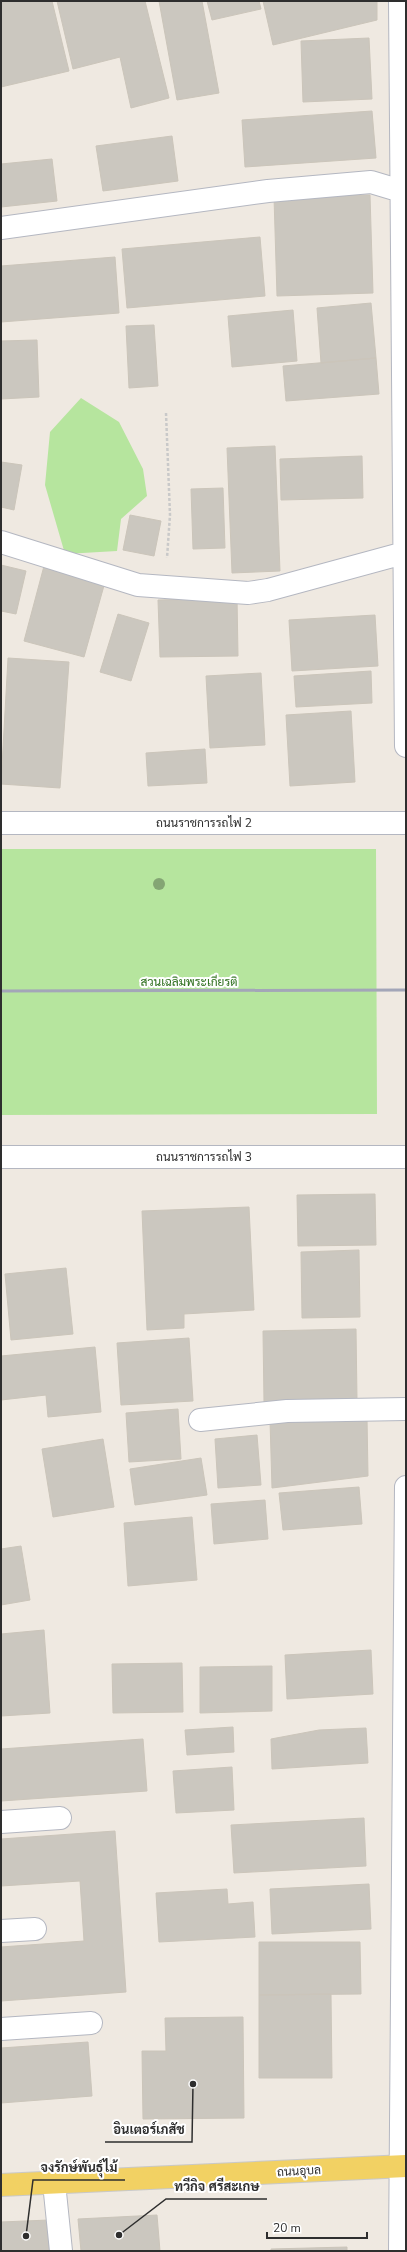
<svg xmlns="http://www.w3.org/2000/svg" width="407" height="2252" font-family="'Nunito Sans',Sarabun,sans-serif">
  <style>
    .green { fill: #b6e59e }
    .building { fill: #cbc7bf; stroke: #cbc5ba }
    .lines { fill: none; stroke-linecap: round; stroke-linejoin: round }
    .minor-casing { stroke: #b4b7c1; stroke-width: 24 }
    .major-casing { stroke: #c9c9c9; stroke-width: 24 }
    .path { stroke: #c9c9c9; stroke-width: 2.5; stroke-dasharray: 3 2; stroke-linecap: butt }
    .minor { stroke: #fff; stroke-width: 22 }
    .major { stroke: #f2d163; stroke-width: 22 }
    .rail { stroke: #a3a6b8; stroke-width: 3 }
    .tree { fill: #84a574 }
    .labels { text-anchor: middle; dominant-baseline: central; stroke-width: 4; stroke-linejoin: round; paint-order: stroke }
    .street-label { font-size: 12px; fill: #2e2e2e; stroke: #fff }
    .park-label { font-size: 12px; fill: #2c6e1b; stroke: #fff }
    .leader { fill: none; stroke: #2e2e2e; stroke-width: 1.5 }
    .callout-dot { fill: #2e2e2e; stroke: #fff; stroke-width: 1.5 }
    .callout-label { font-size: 13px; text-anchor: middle; font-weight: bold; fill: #2e2e2e; stroke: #fff; stroke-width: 4; stroke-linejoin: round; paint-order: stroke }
  </style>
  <rect width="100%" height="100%" fill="#efe9e1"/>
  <!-- green -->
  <path class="green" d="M81,398L119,422L143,469L147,496L121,519L117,551L65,554L45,485L50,432Z
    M1,849H376L377,1114L1,1115Z"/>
  <!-- building -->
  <path class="building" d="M1,1H52L69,71L1,87Z
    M57,1H145L169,98L131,108L120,57L73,69Z
    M159,1H202L219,93L177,100Z
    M207,1H259L261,9L212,20Z
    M263,1H377V20L273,45Z
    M369,38L372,99L303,102L301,41Z
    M372,111L376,158L245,167L242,120Z
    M172,136L178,181L103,191L96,146Z
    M52,159L57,201L1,207V164Z
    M370,195L373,293L277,296L274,197Z
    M260,237L265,296L127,308L122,249Z
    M115,257L119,313L1,322V266Z
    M371,303L376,358L321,363L317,308Z
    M293,310L297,361L232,367L228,316Z
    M154,325L158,386L129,388L126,326Z
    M37,340L39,397L1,399V341Z
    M376,358L379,394L286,401L283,366Z
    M275,446L280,571L232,573L227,448Z
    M362,456L363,498L281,500L280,459Z
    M1,462L22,465L14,510L1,507Z
    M223,488L225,548L193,549L191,489Z
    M130,515L161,521L154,556L123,550Z
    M1,565L26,571L16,614L1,611Z
    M44,566L105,582L84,657L24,641Z
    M237,598L238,656L160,657L158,600Z
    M118,614L149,623L131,681L100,672Z
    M375,615L378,666L292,671L289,620Z
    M8,658L69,662L60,788L1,784Z
    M371,671L372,703L296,707L294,676Z
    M261,673L265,745L210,748L206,676Z
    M351,711L355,782L290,786L286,715Z
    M205,749L207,783L148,786L146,753Z
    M375,1194L376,1245L298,1246L297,1195Z
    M249,1207L254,1310L184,1314V1328L147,1330L142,1211Z
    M359,1250L360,1317L302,1318L301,1252Z
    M66,1268L73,1334L11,1340L5,1274Z
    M356,1329L357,1400L264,1402L263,1331Z
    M189,1338L193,1401L121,1405L117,1343Z
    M95,1347L101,1412L48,1417L46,1395L1,1400V1356Z
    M178,1409L181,1459L129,1462L126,1413Z
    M367,1418L368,1476L272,1488L270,1420Z
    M257,1435L261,1485L218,1488L215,1439Z
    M103,1439L114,1507L53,1517L42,1449Z
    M201,1458L207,1495L135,1505L130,1469Z
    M359,1487L362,1524L283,1530L279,1493Z
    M265,1500L268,1539L214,1544L211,1504Z
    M192,1517L197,1580L128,1586L124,1523Z
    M21,1546L30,1600L1,1605V1549Z
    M44,1630L50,1713L1,1716V1634Z
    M371,1650L373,1694L287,1699L285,1655Z
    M182,1663L183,1712L113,1713L112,1664Z
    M272,1666V1711L200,1713V1667Z
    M233,1727L234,1752L187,1755L185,1730Z
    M366,1728L368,1763L272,1769L271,1739L319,1730Z
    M143,1739L147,1791L1,1801V1749Z
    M232,1767L234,1810L176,1813L173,1771Z
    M364,1818L366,1866L234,1873L231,1825Z
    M115,1831L126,1992L1,2001V1947L84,1941L80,1881L1,1886V1839Z
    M369,1884L371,1929L272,1934L270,1889Z
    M227,1889L228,1904L253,1902L255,1937L159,1942L156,1893Z
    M259,1942H360L361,1994L259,1995Z
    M331,1994L332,2078H259V1995Z
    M243,2017L244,2118L143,2119L142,2051H166L165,2018Z
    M88,2042L92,2096L1,2103V2048Z
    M157,2215L160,2251H81L78,2219Z
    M49,2220L53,2251H1V2222Z
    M347,2247V2251H271V2249Z"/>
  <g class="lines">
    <!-- minor casing -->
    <g class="minor-casing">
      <path id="minor" d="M400,1L406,746
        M1,228L268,191L371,182L401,191L406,190
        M1,542L138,585L248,593L268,590L404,553
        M1,823H406
        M1,1157H406
        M200,1420L287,1411L406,1409
        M1,1822L60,1818
        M1,1931L35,1929
        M1,2029L91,2023
        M54,2183L61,2251
        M400,2251L406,1487"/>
    </g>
    <!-- major casing -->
    <g class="major-casing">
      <path id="major" d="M1,2185L406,2166"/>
    </g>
    <!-- path -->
    <path class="path" d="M166,413L170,515L167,558"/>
    <!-- minor -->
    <use href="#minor" class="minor"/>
    <!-- major -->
    <use href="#major" class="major"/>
    <!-- rail -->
    <path class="rail" d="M1,991L406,990"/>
  </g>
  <!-- trees -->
  <circle class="tree" cx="159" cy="884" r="6"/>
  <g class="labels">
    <!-- street labels -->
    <g class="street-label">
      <text x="204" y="823">ถนนราชการรถไฟ 2</text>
      <text x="204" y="1157">ถนนราชการรถไฟ 3</text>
      <text transform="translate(299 2171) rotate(-3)">ถนนอุบล</text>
    </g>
    <!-- park labels -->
    <g class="park-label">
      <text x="189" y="982">สวนเฉลิมพระเกียรติ</text>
    </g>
  </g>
  <!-- callouts -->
  <path class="leader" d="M193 2084L192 2142H105M26 2236L33 2180H125M119 2235L166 2199H267"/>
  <g class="callout-dot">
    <circle cx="193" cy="2084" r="4"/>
    <circle cx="26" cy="2236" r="4"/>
    <circle cx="119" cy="2235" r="4"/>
  </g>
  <g class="callout-label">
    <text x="149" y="2134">อินเตอร์เภสัช</text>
    <text x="79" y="2172">จงรักษ์พันธุ์ไม้</text>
    <text x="217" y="2191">ทวีกิจ ศรีสะเกษ</text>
  </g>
  <!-- border -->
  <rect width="407" height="2252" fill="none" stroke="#2e2e2e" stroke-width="4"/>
  <!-- scale -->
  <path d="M267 2232v6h100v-6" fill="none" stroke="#2e2e2e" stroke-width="2"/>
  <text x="273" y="2232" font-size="12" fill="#2e2e2e" stroke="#ffffff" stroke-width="3" paint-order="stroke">20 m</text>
</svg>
